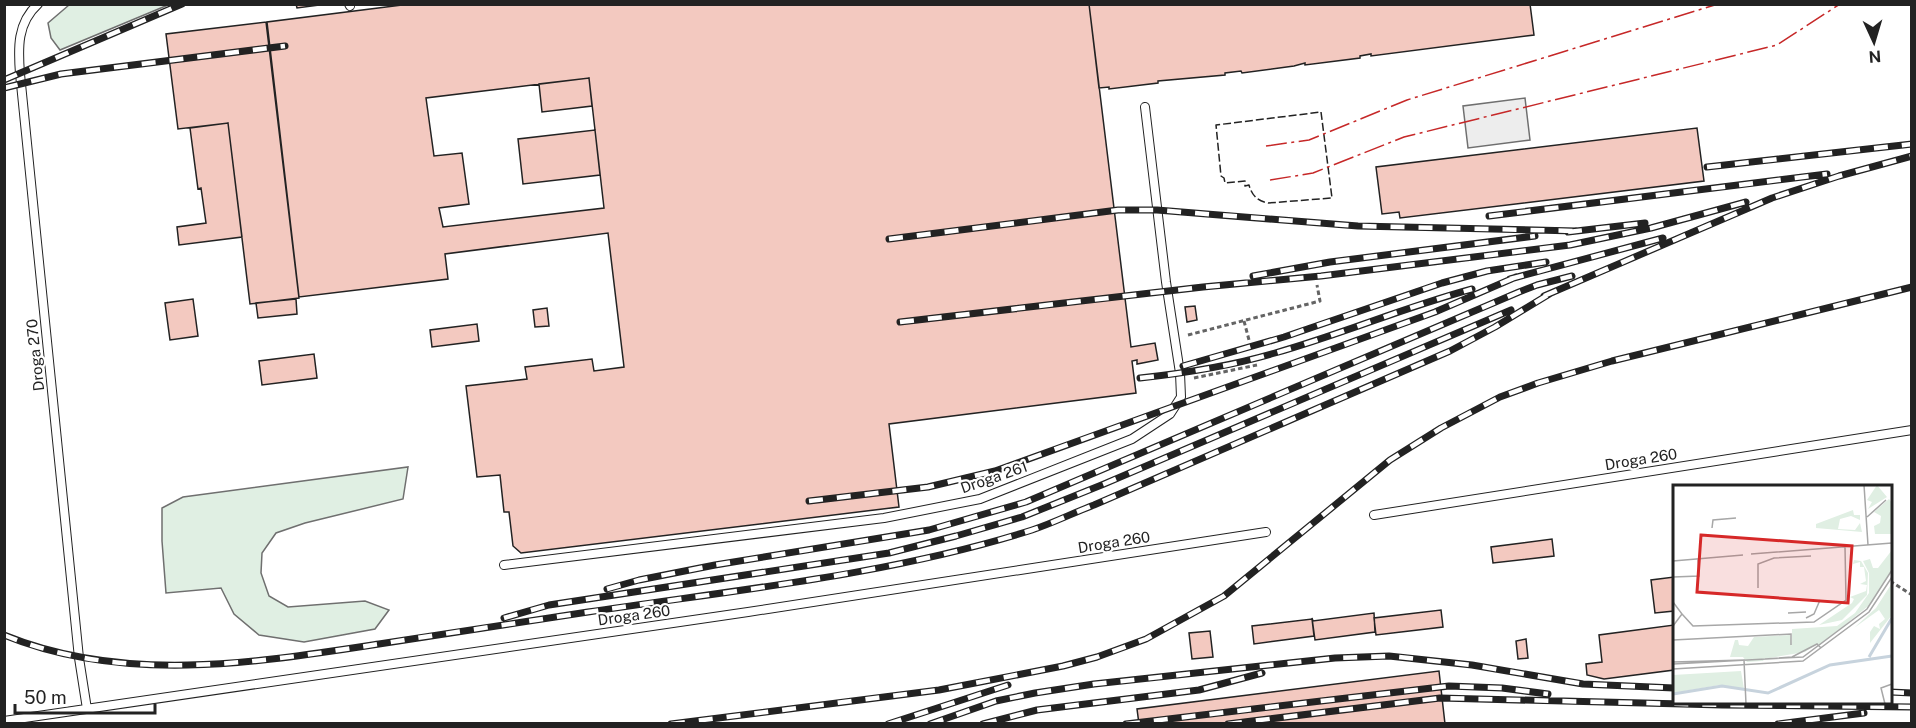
<svg xmlns="http://www.w3.org/2000/svg" width="1916" height="728" font-family="'Public Sans',sans-serif">
  <style>
    .green { fill: #e0efe3; stroke: #6f6f6f; stroke-width: 1.5 }
    .parking { fill: #ededed; stroke: #6f6f6f; stroke-width: 1.5 }
    .building { fill: #f3c9c0; stroke: #222; stroke-width: 1.5; fill-rule: evenodd }
    .lines { fill: none; stroke-linecap: round; stroke-linejoin: round }
    .service-casing { stroke: #222; stroke-width: 10 }
    .path { stroke: #646464; stroke-width: 3; stroke-dasharray: 4.5 3; stroke-linecap: butt }
    .service { stroke: #fff; stroke-width: 8 }
    .rail-casing { stroke: #222; stroke-width: 7 }
    .rail { stroke: #fff; stroke-width: 4.5; stroke-dasharray: 14; stroke-linecap: butt }
    .fence { stroke: #222; stroke-width: 1.5; stroke-dasharray: 8 3; stroke-linecap: butt }
    .power { stroke: #c62828; stroke-width: 1.5; stroke-dasharray: 21 4.5 3 4.5; stroke-linecap: butt }
    .labels { text-anchor: middle; dominant-baseline: central; stroke-width: 4.5; stroke-linejoin: round; paint-order: stroke }
    .street-label { font-size: 15px; fill: #222; stroke: #fff }
    .inset-river { fill: none; stroke: #c7d3dd; stroke-width: 3 }
    .inset-road { fill: none; stroke: #a7a7a7; stroke-width: 1.5 }
    .view { fill: #d62828; fill-opacity: 0.15; stroke: #d62828; stroke-width: 3 }
    .inset-edge { fill: none; stroke: #222; stroke-width: 3 }
  </style>
  <rect width="100%" height="100%" fill="#fff"/>
  <!-- green -->
  <path class="green" d="M69,5V4L168,5L60,50L51,38L48,23Z
    M408,467L403,499L305,523L276,533L262,553L261,573L269,596L288,607L365,601L389,610L375,629L304,642L259,635L234,614L221,588L166,593L162,541V508L183,497Z"/>
  <!-- parking -->
  <path class="parking" d="M1525,98L1530,140L1468,148L1463,106Z"/>
  <!-- building -->
  <path class="building" d="M296,4H327L297,8Z
    M410,4H1089L1131,347L1155,343L1158,360L1137,364V360L1132,361L1136,393L889,424L899,507L521,553L513,546L509,512H504L500,475L477,477L466,386L527,379L525,367L592,359L594,371L624,367L608,233L445,254L448,279L299,297L267,22ZM589,78L604,208L443,227L439,208L469,204L462,153L434,156L426,98Z
    M1089,4H1530L1534,35L1371,56V54L1360,56V58L1305,65V63L1294,66L1242,73L1241,71L1225,73V75L1158,81V83L1109,89V87L1099,88Z
    M266,22L299,298L250,304L228,123L178,129L166,34Z
    M589,78L592,106L542,112L539,84Z
    M228,123L242,237L179,245L177,227L206,223L201,188L198,189L190,128Z
    M1697,128L1704,181L1400,218L1399,212L1382,214L1376,167Z
    M595,130L600,175L523,184L518,139Z
    M193,299L198,336L170,340L165,303Z
    M296,299L297,314L258,318L256,303Z
    M1195,306L1197,320L1187,322L1185,307Z
    M547,308L549,326L535,327L533,310Z
    M477,324L479,341L432,347L430,330Z
    M314,354L317,378L262,385L259,361Z
    M1552,539L1554,556L1493,563L1491,547Z
    M1674,577V611L1655,613L1651,580Z
    M1441,610L1443,627L1376,635L1374,618Z
    M1374,613L1375,632L1315,640L1312,618L1313,621Z
    M1312,619L1314,636L1254,644L1252,626Z
    M1674,625V670L1604,679L1587,675L1586,664L1602,662L1599,635Z
    M1210,631L1213,657L1192,659L1189,633Z
    M1526,639L1528,658L1518,659L1516,641Z
    M1439,671L1445,724H1139L1137,709Z"/>
  <g class="lines">
    <!-- service casing -->
    <g class="service-casing">
      <path id="service" d="M38,4C17,23 18,48 20,74L79,658L87,709
        M349,4L350,6
        M1374,515L1912,430
        M504,565L884,518L980,499L1132,439L1170,414L1181,397L1180,373L1166,282L1145,107
        M4,721L748,612L1266,532"/>
    </g>
    <!-- path -->
    <path class="path" d="M1244,321L1249,340
      M1188,335L1320,301L1317,285
      M1194,378L1257,365
      M1890,581L1912,595"/>
    <!-- service -->
    <use href="#service" class="service"/>
    <!-- rail casing -->
    <g class="rail-casing">
      <path id="rail" d="M4,80L182,4
        M4,88L61,74L285,46
        M1707,167L1912,144
        M1489,216L1827,174
        M1568,232L1645,223
        M889,239L1118,210H1157L1358,226L1576,231
        M1253,276L1330,262L1535,236
        M1510,279L1663,238
        M1544,296L1772,198L1839,176L1912,156
        M900,322L1203,287L1321,276L1570,245L1651,228L1746,202
        M1183,366L1284,337L1442,283L1487,271L1546,262
        M1140,378C1186,373 1231,366 1275,353C1342,334 1405,307 1472,289
        M809,501L928,487L995,471L1435,312L1516,277
        M607,589L639,580L715,565L929,530L1026,502L1519,292L1537,285L1572,276
        M504,618L549,605L889,553L956,536L1022,517L1104,484L1511,310
        M4,635C124,684 255,663 379,644C448,633 518,623 588,612C735,590 890,575 1032,530C1053,523 1073,513 1094,505L1450,351L1495,327L1551,293
        M1890,692L1912,693
        M671,724L939,690L1063,666L1097,657L1146,639L1224,596L1390,460L1441,428L1500,397L1538,383L1612,361L1912,287
        M888,724L1008,685
        M930,724L996,701L1035,693L1094,684L1335,658L1389,656L1472,665L1583,684L1674,688
        M983,724L1037,710L1199,690L1262,673
        M1126,724L1449,686L1502,688L1548,694
        M1228,724L1440,698L1722,705L1912,707
        M1778,724L1864,713"/>
    </g>
    <!-- rail -->
    <use href="#rail" class="rail"/>
    <!-- fence -->
    <path class="fence" d="M1321,112L1332,198L1268,203C1258,201 1252,196 1249,185L1245,186V181L1225,183L1224,178L1221,176L1216,125Z"/>
    <!-- power -->
    <path class="power" d="M1266,146L1309,140L1407,100L1718,4
      M1270,180L1313,173L1404,137L1777,45L1840,4"/>
  </g>
  <g class="labels">
    <!-- street labels -->
    <g class="street-label">
      <text transform="translate(35 355) rotate(-96)">Droga 270</text>
      <text transform="translate(1641 459) rotate(-9)">Droga 260</text>
      <text transform="translate(994 477) rotate(-19)">Droga 261</text>
      <text transform="translate(1114 542) rotate(-9)">Droga 260</text>
      <text transform="translate(634 615) rotate(-8)">Droga 260</text>
    </g>
  </g>
  <!-- overview -->
  <g transform="translate(1673 485)">
    <rect width="219" height="219" fill="#fff"/>
    <path d="M204,0L214,12L195,24L199,17L194,15ZM216,14L219,18V49H202L201,41L207,38L208,31L201,27ZM180,25L181,30H187V35L178,31L167,34L165,44L182,45L187,38L189,47L143,43V39ZM219,65V84L199,118L147,160L144,159L132,167L91,174L90,176L119,174L74,177L70,172H57L62,155H65L66,160L75,161L81,152L117,150L119,161V144L164,141L182,128L196,108V88L190,76L197,74L200,83H205ZM181,75L188,76L195,88L194,110L169,135L146,140L179,118L181,114L177,112L193,106L194,100L187,99L193,96L191,82H187V77L180,79ZM219,98V130L197,158V147L201,141L207,144L206,139L212,134L206,125L181,143L203,123ZM68,186L71,204L47,200L0,208V190Z" fill="#e0efe3"/>
    <path class="inset-river" d="M196,172L219,133M0,209L49,201L95,208L157,180L219,171"/>
    <path class="inset-road" d="M191,0L195,60M194,32L213,15M39,43L40,35L63,33M78,69L219,58M0,76L70,70M0,92L26,91L25,74M85,103V79L101,73L138,71M0,117L9,129L0,141M115,128L133,127M9,129L20,141L141,137L173,115L172,62M133,133L141,129L147,115M0,155L118,149V160M92,174L119,172L144,159L148,163M0,177L71,175L73,219M0,179L130,172L194,124L219,85M0,184L130,176L196,127L219,92M212,219L208,203L219,199"/>
    <path class="view" d="M28,50L179,61L175,118L24,107Z"/>
    <rect width="219" height="219" class="inset-edge"/>
  </g>
  <!-- border -->
  <rect width="1916" height="728" fill="none" stroke="#222222" stroke-width="12"/>
  <!-- north arrow -->
  <g transform="translate(1874 42) rotate(176)" stroke="#ffffff" stroke-width="4.5" paint-order="stroke">
  <path d="M0-4.5L10 22L0 15L-10 22Z" fill="#222222"/>
  <text y="-9" font-size="16" font-weight="bold" text-anchor="middle" fill="#222222">N</text>
  </g>
  <!-- scale -->
  <path d="M15 704v9h140v-9" fill="none" stroke="#222222" stroke-width="3"/>
  <text x="24" y="704" font-size="18" fill="#222222" stroke="#ffffff" stroke-width="4.5" paint-order="stroke">50 m</text>
</svg>
